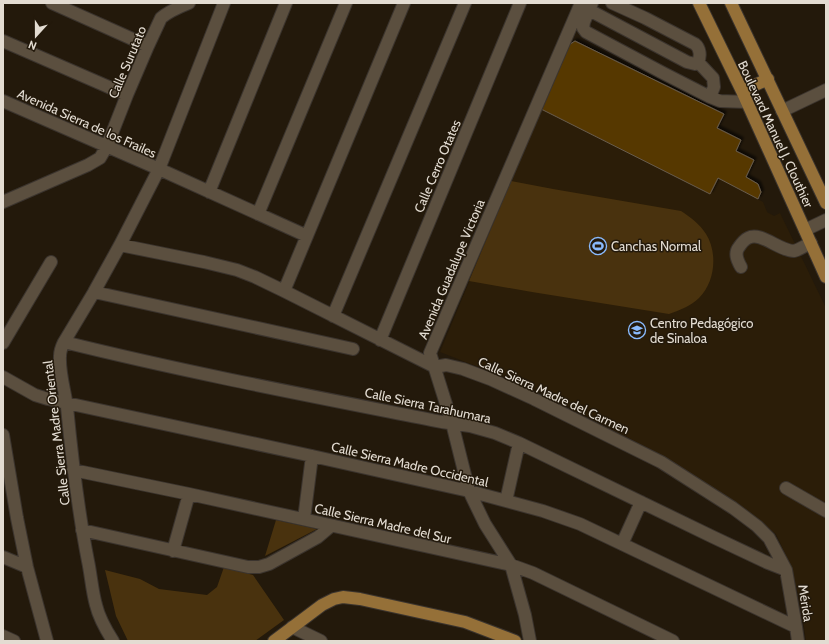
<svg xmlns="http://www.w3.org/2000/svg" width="829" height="644" font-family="Cabin,sans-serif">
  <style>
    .built { fill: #2b1d08 }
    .green { fill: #49320e }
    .building { fill: #573904; stroke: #685c4c; filter: url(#shadow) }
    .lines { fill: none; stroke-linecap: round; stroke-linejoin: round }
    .minor-casing { stroke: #3b342e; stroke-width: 14 }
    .major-casing { stroke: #3b342e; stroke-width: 14 }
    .minor { stroke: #5b4f3f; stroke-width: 12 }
    .major { stroke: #957038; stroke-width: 12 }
    .labels { text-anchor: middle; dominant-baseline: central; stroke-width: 3; stroke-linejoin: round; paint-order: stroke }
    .street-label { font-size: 13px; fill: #e3dcd2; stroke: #23190b }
    .poi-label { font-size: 13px; fill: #e3dcd2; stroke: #23190b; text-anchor: start }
  </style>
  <defs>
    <filter id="shadow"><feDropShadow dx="2.5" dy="-2.5" stdDeviation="1" flood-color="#0009"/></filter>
  </defs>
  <rect width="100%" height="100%" fill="#23190b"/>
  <!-- built -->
  <path class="built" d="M541,109L709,194L718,178L763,202L767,212L774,216L780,213L826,308V641H806L801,603L789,562L776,534L733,501L661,455L535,389L440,352Z"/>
  <!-- green -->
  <path class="green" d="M511,181L553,189L681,211C690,217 700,224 706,234C718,253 715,282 699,298C691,306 680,310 669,314L532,292L469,281Z
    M276,520L317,529L265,556Z
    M224,567L253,575L284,620L255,641H128L116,616L105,570L140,579L159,589L207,595L217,587Z"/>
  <!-- building -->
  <path class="building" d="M575,41L724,114L717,128L741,140L736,151L754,160L746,177L758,184L761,192L758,199L718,178L710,194L541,109L567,46Z"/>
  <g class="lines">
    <!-- minor casing -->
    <g class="minor-casing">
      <path id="minor" d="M52,3L148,46
        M592,3L584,22L583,28L586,32L663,73L710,97L720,101L747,102
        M589,10L687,62L695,64L698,62C701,56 700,48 695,44L645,18L612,3
        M3,41L127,95
        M698,62L713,78L714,87L710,97
        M3,101L159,169L307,236
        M782,111L826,90
        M209,192L286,3
        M3,202L88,165L100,158L107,146L127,95L148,46L161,18C169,11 179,7 189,3
        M258,214L346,3
        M805,230L826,220
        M120,245L204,262L237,270L255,277L284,291L435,367L446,365L463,369L490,379L534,399L661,462L733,508L757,526L769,538L786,570L796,627L798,641
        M741,267C737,260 734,253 739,247C741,244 744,240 748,238C761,231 779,251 794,251C799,250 806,245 811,243
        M284,291L404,3
        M94,292L353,349
        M333,316L465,3
        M380,340L520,3
        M64,342C189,373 316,397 442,422L470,426L495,433L519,443L713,537L768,563L786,570
        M3,343L51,262
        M3,377L35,395L48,399L312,456L469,491L543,511L580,524L796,627
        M3,435L17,518L27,567L47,641
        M73,470L189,494L511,565L533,573L673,641
        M786,488L826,511
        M506,501L519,443
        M304,519L312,456
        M82,530L248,567H259L269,564L318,537L331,526
        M622,544L641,502
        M173,551L189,494
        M3,557L27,567
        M292,627L321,641
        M3,636L14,641
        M113,641C106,630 99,618 96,605C92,591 91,575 88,561C78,510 72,459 67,407C65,391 59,373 60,356C60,351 62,346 64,342L94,292L120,245L159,169L224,3
        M530,641L525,615L511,565L485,524L469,491L452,423L430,353L581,3"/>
    </g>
    <!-- major casing -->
    <g class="major-casing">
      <path id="major" d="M699,3L742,91L826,277
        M731,3L826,203
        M742,91L768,79
        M274,641L322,605L334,599L343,597L360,599L465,622L515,641"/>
    </g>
    <!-- minor -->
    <use href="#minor" class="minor"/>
    <!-- major -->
    <use href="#major" class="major"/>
  </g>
  <!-- icons -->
  <defs>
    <g id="stadium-ring" transform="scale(0.9)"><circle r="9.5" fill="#23190b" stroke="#8abafc" stroke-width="1.5"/><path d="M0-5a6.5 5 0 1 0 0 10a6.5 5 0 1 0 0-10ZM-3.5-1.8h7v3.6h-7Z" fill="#8abafc"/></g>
    <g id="university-ring" transform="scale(0.9)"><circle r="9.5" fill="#23190b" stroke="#8abafc" stroke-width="1.5"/><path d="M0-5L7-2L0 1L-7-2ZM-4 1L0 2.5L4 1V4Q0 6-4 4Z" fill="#8abafc"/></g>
  </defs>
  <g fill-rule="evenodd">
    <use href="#stadium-ring" x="598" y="246"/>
    <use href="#university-ring" x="637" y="330"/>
  </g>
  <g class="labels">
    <!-- street labels -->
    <g class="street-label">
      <text transform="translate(127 62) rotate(-67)">Calle Surutato</text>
      <text transform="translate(87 123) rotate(24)">Avenida Sierra de los Frailes</text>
      <text transform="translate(776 134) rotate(65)">Boulevard Manuel J. Clouthier</text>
      <text transform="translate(437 166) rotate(-67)">Calle Cerro Otates</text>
      <text transform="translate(451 269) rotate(-67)">Avenida Guadalupe Victoria</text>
      <text transform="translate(554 395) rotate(25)">Calle Sierra Madre del Carmen</text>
      <text transform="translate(428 405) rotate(12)">Calle Sierra Tarahumara</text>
      <text transform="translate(56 433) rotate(-97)">Calle Sierra Madre Oriental</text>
      <text transform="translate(410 464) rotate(13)">Calle Sierra Madre Occidental</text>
      <text transform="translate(383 523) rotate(13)">Calle Sierra Madre del Sur</text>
      <text transform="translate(806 603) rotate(81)">Mérida</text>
    </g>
    <!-- poi labels -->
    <g class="poi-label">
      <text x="611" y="246">Canchas Normal</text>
      <text x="650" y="323">Centro Pedagógico<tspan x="650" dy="15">de Sinaloa</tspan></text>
    </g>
  </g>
  <!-- border -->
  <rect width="829" height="644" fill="none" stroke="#e3dcd2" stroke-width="8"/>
  <!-- north arrow -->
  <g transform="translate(36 36) rotate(201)" stroke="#23190b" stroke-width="3" paint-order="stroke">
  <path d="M0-3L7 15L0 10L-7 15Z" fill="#e3dcd2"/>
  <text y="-6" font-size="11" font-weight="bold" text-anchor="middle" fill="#e3dcd2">N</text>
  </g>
</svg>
